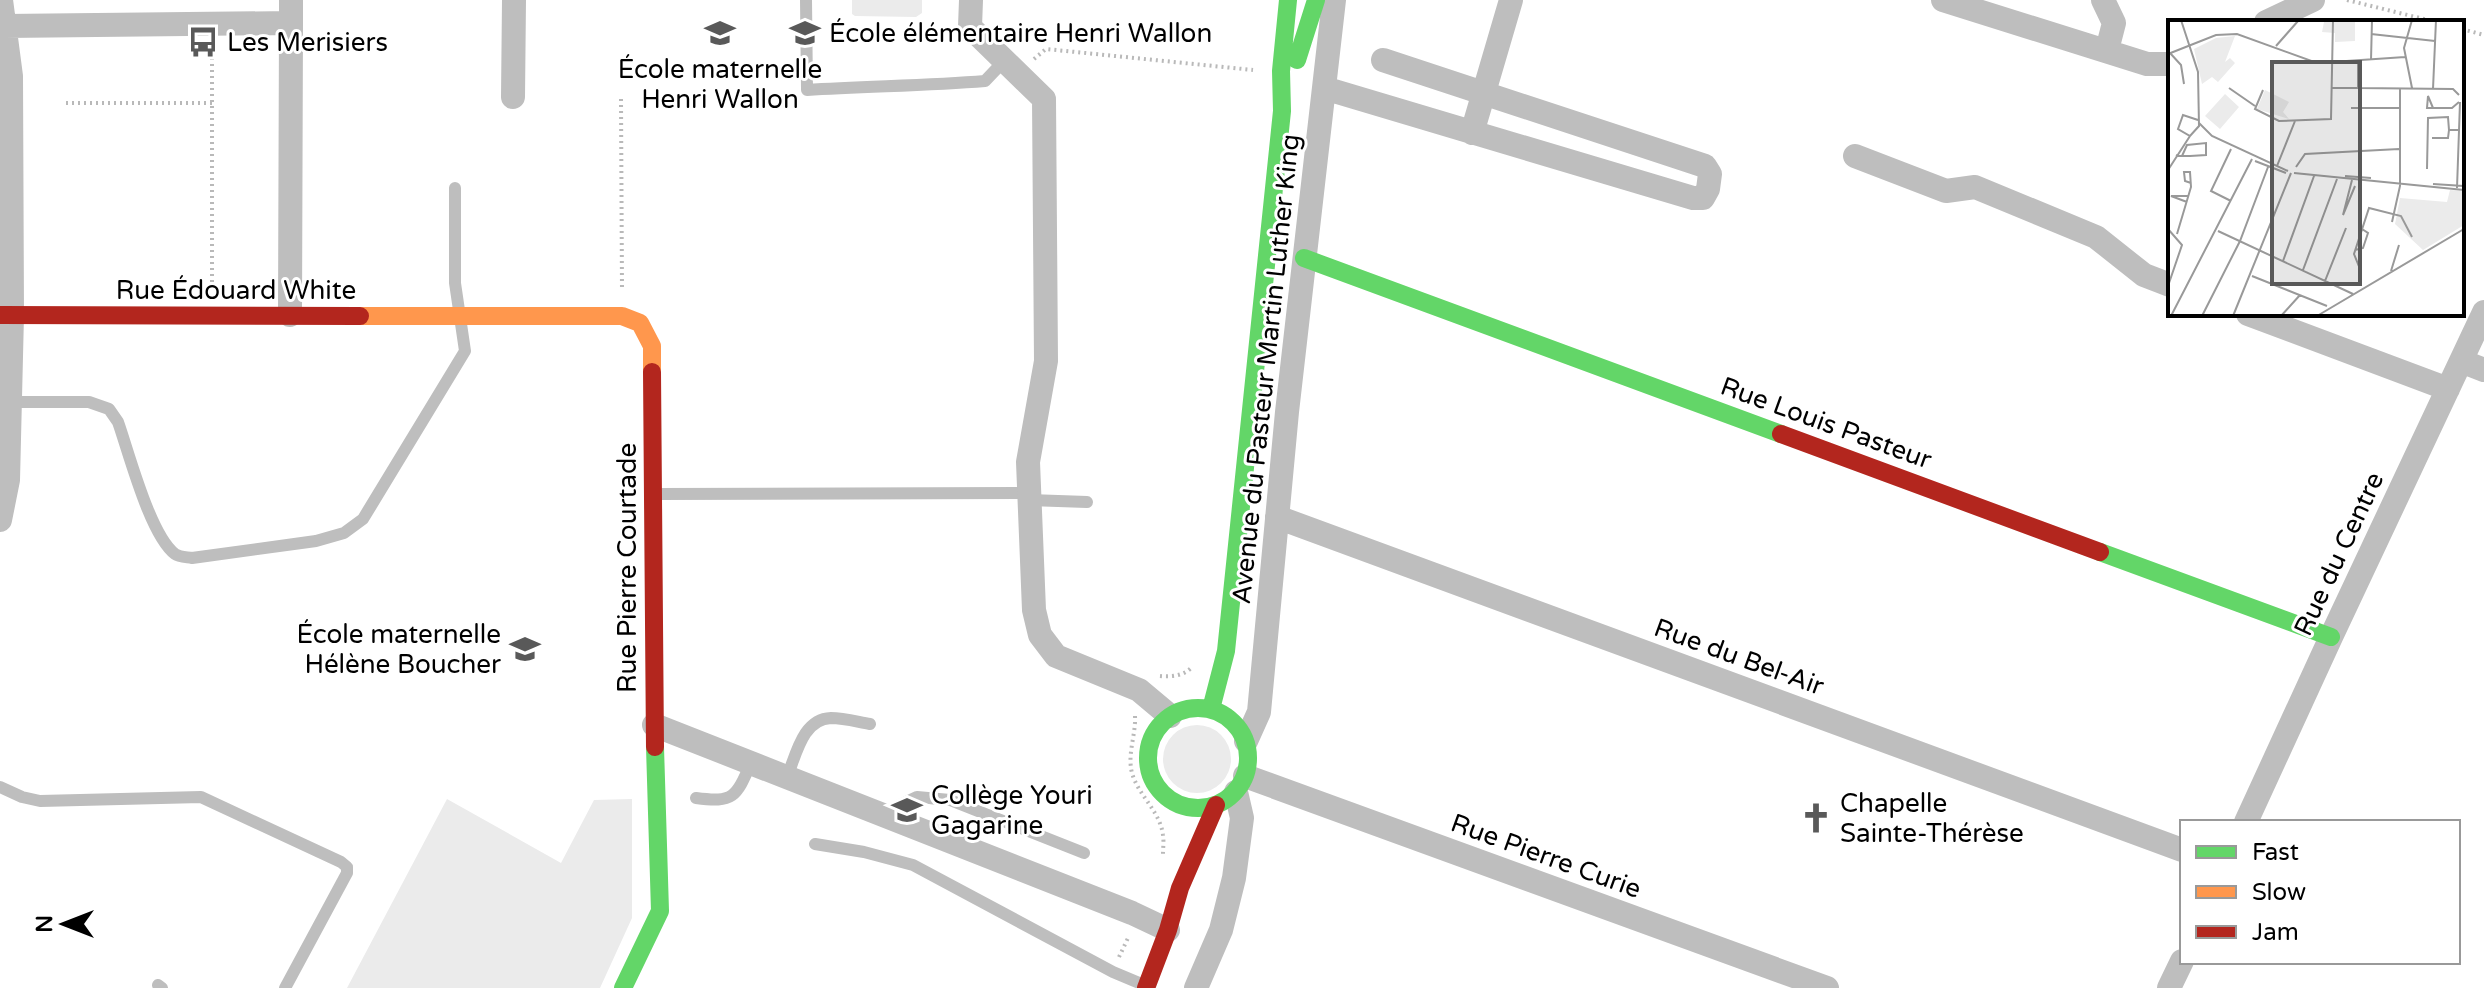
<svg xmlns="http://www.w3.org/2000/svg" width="2484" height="988" font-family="'Varela Round',sans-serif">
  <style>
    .green { fill: #ebebeb }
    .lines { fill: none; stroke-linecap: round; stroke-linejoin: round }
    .path { stroke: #b9b9b9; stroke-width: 4; stroke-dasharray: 2 4; stroke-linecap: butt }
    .lane { stroke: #bebebe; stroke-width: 12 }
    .street { stroke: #bebebe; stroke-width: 24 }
    .fast { stroke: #63d668; stroke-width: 18 }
    .slow { stroke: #ff974d; stroke-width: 18 }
    .jam { stroke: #b3261e; stroke-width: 18 }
    .labels { text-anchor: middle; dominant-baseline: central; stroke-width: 6; stroke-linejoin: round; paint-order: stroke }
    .poi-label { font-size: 26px; fill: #000; stroke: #fff; text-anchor: start }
    .street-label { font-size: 26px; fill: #000; stroke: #fff }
    .inset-road { fill: none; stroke: #999; stroke-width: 2 }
    .view { fill: #595959; fill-opacity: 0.15; stroke: #595959; stroke-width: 4 }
    .inset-edge { fill: none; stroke: #000; stroke-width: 4 }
  </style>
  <rect width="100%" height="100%" fill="#fff"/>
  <!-- green -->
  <path class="green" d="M852,0H922V13L916,17L855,16L852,14Z
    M1163 759a34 34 0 1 1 68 0a34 34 0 1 1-68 0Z
    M447,799L561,863L594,800L632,799V918L600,988H347Z"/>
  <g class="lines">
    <!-- path -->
    <path class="path" d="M2347,0L2436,22
      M2462,29L2484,35
      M212,46V289
      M1034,59L1046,49L1253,70
      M621,99L622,290
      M66,103H212
      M1160,676C1171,677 1184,676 1192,667
      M1135,716C1136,735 1127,754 1132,773C1138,795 1160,811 1163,835C1164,841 1163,848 1163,854
      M1119,957L1129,936"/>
    <!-- lane -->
    <path class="lane" d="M806,0L807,90C866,86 925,86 985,81L1005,60
      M10,402H89L109,409L118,422C129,453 150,535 175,554C179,557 186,557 192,558L316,541L344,533L363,519L465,351L455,283V188
      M656,494L1029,493
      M1029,500L1087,502
      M787,777C796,756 802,719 831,718C844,718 858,722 870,724
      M0,787L22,797L40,801L201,797L341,862L347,867V873L285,988
      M696,798C734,803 736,797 751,763
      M883,813L917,797L950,800L1084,853
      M815,844L864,852L913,865L1113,972L1144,985
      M158,985L162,988"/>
    <!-- street -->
    <path class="street" d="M971,0L970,27L1044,99L1046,361L1028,462L1034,610L1040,635L1056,656L1139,690L1170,716
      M1943,0L2147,64H2170
      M2103,0L2114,23L2107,50
      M2266,22L2313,0
      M5,26L291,23V0
      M1324,88L1693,198H1703L1708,189L1710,174L1705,166L1383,60
      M513,97L514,0
      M1472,133L1511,0
      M1855,156L1946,191L1975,187L2096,237L2144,275L2170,285
      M2248,314L2448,389
      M290,315L291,23
      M2461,361L2484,370
      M1277,517L2182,850
      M0,520L8,480L12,315L11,76L1,0
      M654,725L1132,913L1168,930
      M1246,741L1259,712L1287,412L1334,0
      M1245,776L1827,988
      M2246,822L2331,637L2484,312
      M1196,988L1221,930L1234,878L1242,818L1236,792
      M2169,988L2182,961"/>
    <!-- fast -->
    <path class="fast" d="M1297,60L1316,0
      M1304,258L1781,434
      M2100,552L2331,637
      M1148 758a50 50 0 1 1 100 0a50 50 0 1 1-100 0Z
      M1211,709L1226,651L1282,111L1281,71L1288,0
      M623,988L660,911L655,747"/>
    <!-- slow -->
    <path class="slow" d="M360,316H622L640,323L652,346V372"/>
    <!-- jam -->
    <path class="jam" d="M0,315L360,316
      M652,372L655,747
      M1781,434L2100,552
      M1146,988L1168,930L1180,888L1216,805"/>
  </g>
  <!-- icons -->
  <defs>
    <g id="school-bare" transform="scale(2.4)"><path d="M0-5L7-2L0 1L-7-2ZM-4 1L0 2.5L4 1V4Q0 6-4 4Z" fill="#595959" stroke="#fff" stroke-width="2.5" paint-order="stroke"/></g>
    <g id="bus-bare" transform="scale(2.4)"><path d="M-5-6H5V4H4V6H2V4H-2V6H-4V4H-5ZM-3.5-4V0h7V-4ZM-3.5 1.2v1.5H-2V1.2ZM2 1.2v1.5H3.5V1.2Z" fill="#595959" stroke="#fff" stroke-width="2.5" paint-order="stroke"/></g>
    <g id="church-bare" transform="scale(2.4)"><path d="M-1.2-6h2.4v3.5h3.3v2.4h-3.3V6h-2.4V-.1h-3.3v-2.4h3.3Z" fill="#595959" stroke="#fff" stroke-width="2.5" paint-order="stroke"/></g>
  </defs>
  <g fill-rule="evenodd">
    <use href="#school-bare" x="720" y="33"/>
    <use href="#school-bare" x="805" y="33"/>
    <use href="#bus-bare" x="203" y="42"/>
    <use href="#school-bare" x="525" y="649"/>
    <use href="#school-bare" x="907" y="810"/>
    <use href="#church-bare" x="1816" y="818"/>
  </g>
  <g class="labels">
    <!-- poi labels -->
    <g class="poi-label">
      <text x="829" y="33">École élémentaire Henri Wallon</text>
      <text x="227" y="42">Les Merisiers</text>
      <text x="720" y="69" text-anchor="middle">École maternelle<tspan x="720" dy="30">Henri Wallon</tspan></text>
      <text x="501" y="634" text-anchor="end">École maternelle<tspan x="501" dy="30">Hélène Boucher</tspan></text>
      <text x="931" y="795">Collège Youri<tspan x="931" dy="30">Gagarine</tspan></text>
      <text x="1840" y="803">Chapelle<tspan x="1840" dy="30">Sainte-Thérèse</tspan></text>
    </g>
    <!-- street labels -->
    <g class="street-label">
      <text x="236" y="290">Rue Édouard White</text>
      <text transform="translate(1266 369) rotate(-84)">Avenue du Pasteur Martin Luther King</text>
      <text transform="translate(1826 423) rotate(20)">Rue Louis Pasteur</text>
      <text transform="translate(2339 554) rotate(-65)">Rue du Centre</text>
      <text transform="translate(627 568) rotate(-90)">Rue Pierre Courtade</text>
      <text transform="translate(1739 657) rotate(20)">Rue du Bel-Air</text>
      <text transform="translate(1546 856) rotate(20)">Rue Pierre Curie</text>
    </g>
  </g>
  <!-- overview -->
  <g transform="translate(2168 20)">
    <rect width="296" height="296" fill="#fff"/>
    <path d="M156,2H187V21L167,22V13L154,12ZM48,18L67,16L57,42L62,38L67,43L50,62L44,57L34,64L26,29ZM97,70L121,82L115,92L121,99L89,89ZM57,74L71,87L52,109L37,96ZM282,170L296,171V205L255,230L227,204L232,178L279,182Z" fill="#ebebeb"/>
    <path class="inset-road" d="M13,0L30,52L31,106L22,116L10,109L15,95L30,100M244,0L236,28L244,68M203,14L267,21M108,26L130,1L181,0M2,33L13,45L16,64M0,34L48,15L69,14L149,43L237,37M203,40L204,0M190,43V68L285,69L291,75M61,68L87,86M164,68H190M265,69L268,0M95,70L87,89L111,101L163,99L165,1M183,88H231M265,88L260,76L259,88H284L291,82M31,103L44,116L120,151M264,118H280L281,110M63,129L43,171L63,181M8,135L10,136H22L38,135V123L19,125L14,136M87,141L118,153M109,146L127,101M128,147L137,134L231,129M259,149L260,98L280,97L281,110H292M0,150L22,116M126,153L296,170M177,156L203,158M184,160L175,195L187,166M265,164L296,166M289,168L292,82M19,182L3,176H21M224,202L232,166V68M0,209L14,225L0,266M50,211L185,274M9,214L23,167L22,152H16L17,161L23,163M187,230L195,228L200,213L194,209M115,241L146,156M192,249L186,234L201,188L233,196L244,217M135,250L169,159M223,251L231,225M84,256L159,286M157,261L178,208M3,296L84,139M34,296L72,221L100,147M65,296L123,153M113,296L132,275M149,296L296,209"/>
    <path class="view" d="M104,42H192V264H104Z"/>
    <rect width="296" height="296" class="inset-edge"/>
  </g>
  <!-- legend -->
  <rect x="2180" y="820" width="280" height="144" fill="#ffffff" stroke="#999999" stroke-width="2"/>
  <rect x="2196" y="846" width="40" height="12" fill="#63d668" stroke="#999999" stroke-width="2"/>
  <text x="2252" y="860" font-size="24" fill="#000000">Fast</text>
  <rect x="2196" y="886" width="40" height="12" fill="#ff974d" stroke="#999999" stroke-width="2"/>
  <text x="2252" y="900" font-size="24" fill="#000000">Slow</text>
  <rect x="2196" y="926" width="40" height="12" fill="#b3261e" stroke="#999999" stroke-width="2"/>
  <text x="2252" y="940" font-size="24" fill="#000000">Jam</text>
  <!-- north arrow -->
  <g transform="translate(64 924) rotate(270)" stroke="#ffffff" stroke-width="6" paint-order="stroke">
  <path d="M0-6L14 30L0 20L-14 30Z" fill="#000000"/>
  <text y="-12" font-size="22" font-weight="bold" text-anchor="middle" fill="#000000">N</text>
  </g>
</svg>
